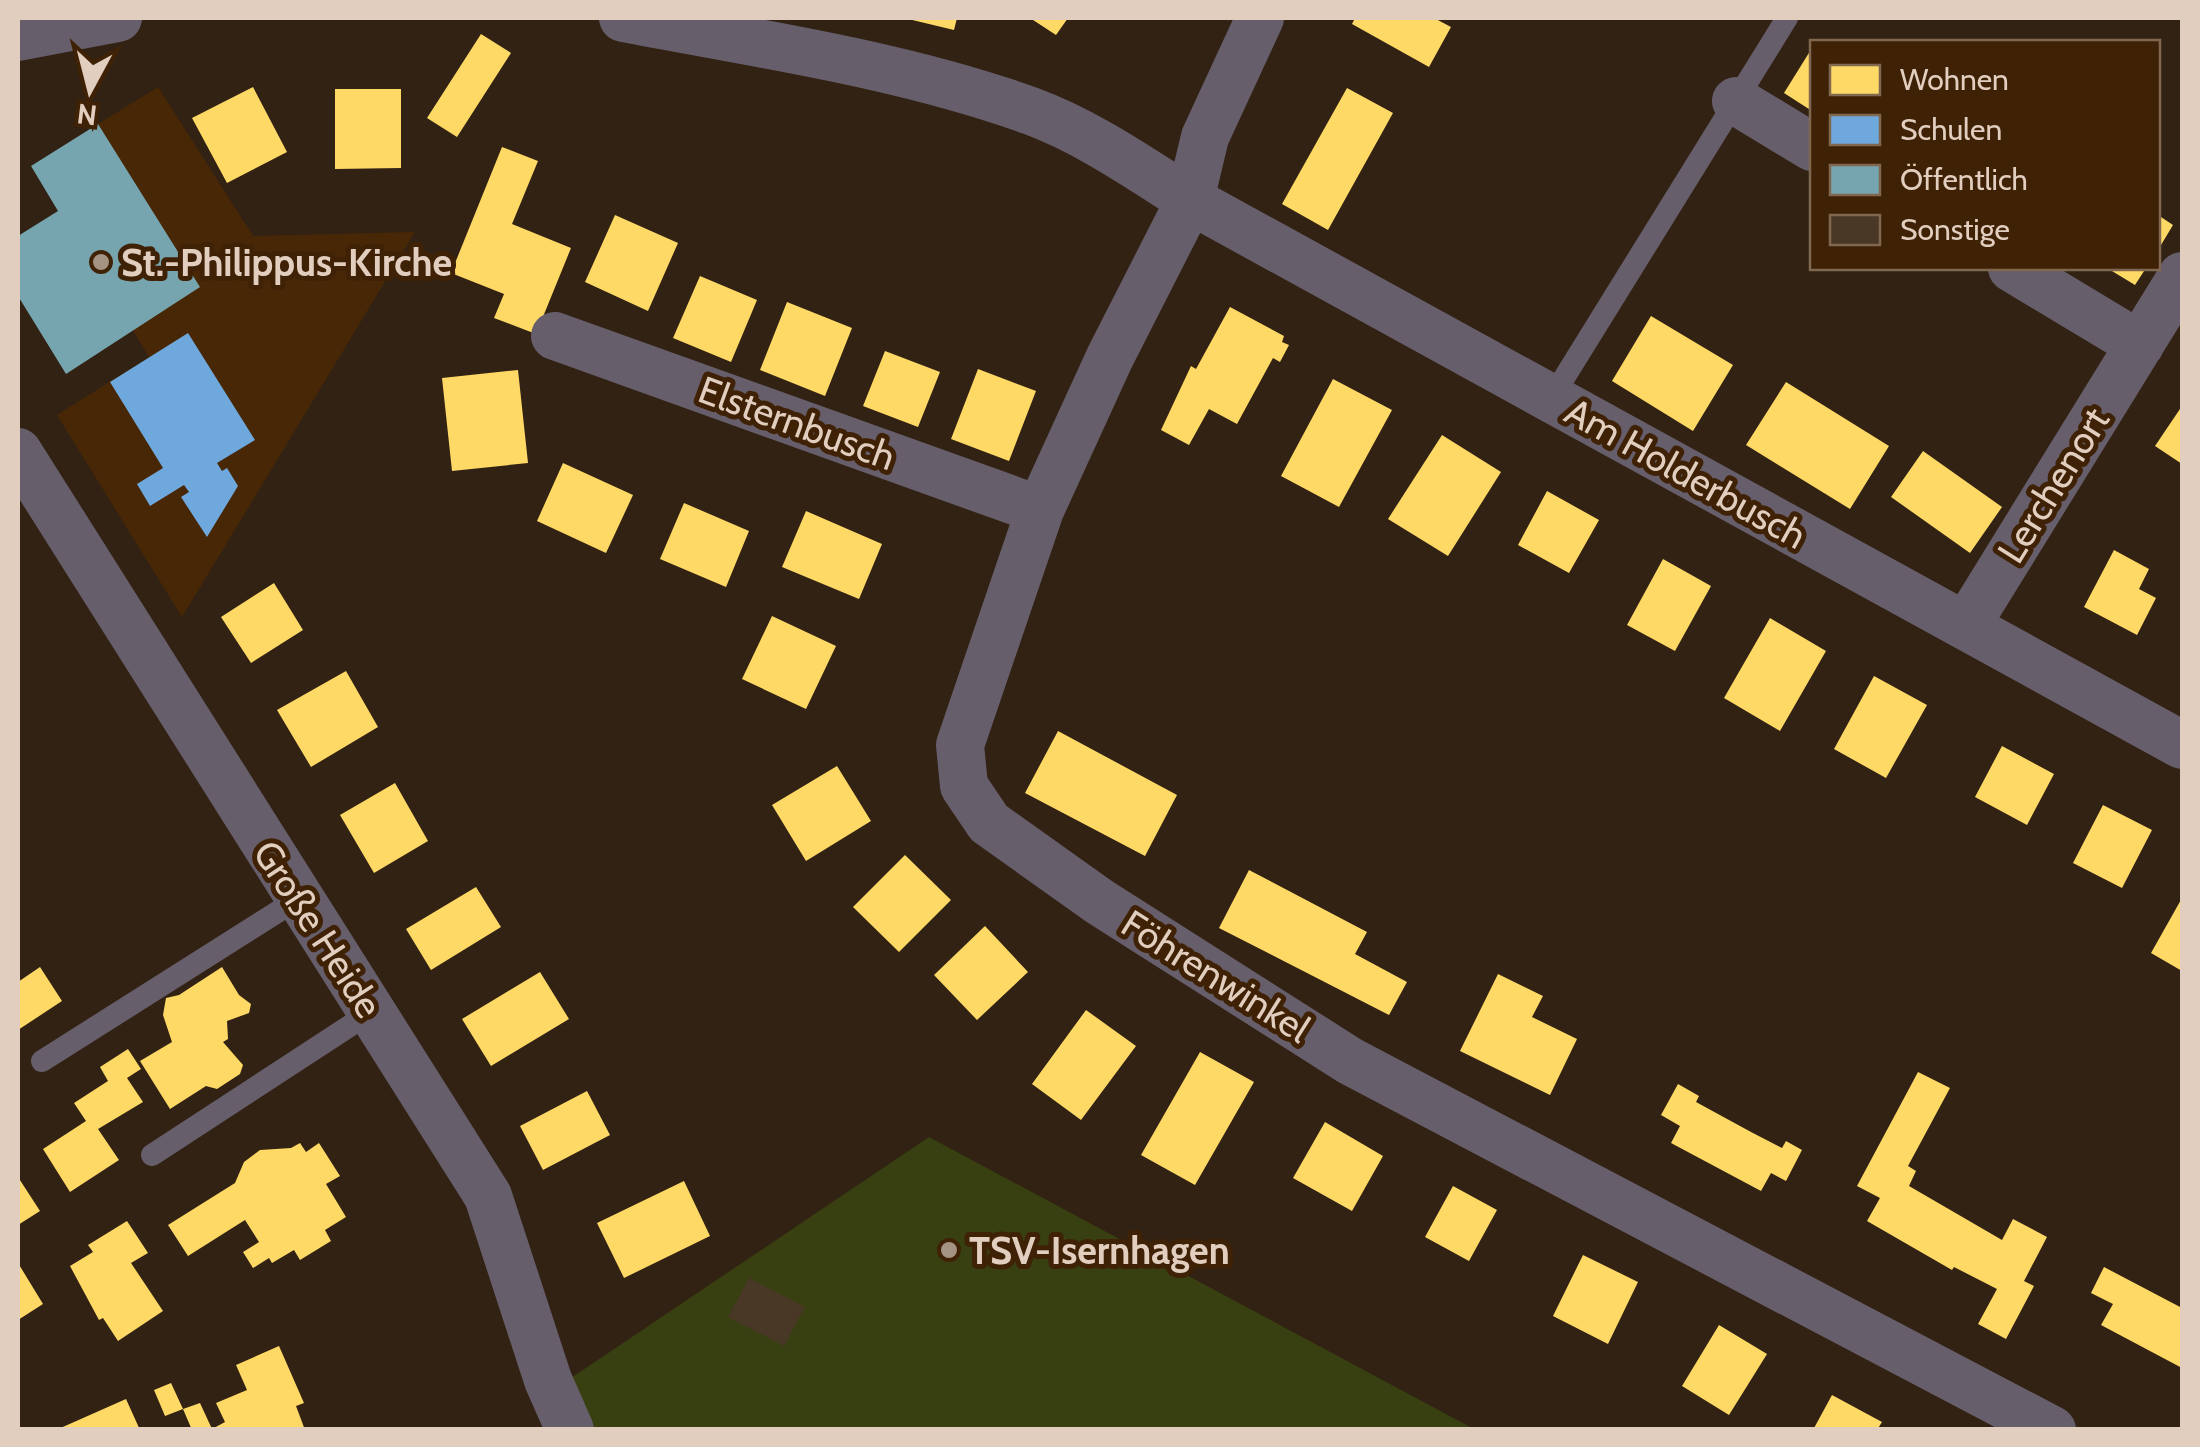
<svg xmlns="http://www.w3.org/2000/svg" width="2200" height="1447" font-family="Cabin,sans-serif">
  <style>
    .built { fill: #482706 }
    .green { fill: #383f10 }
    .homes { fill: #ffd966 }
    .schools { fill: #6fa8dc }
    .public { fill: #76a5af }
    .building { fill: #493826 }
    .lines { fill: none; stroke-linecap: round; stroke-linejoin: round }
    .lane { stroke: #675e6b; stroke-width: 22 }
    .street { stroke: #675e6b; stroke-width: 48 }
    .poi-dot { fill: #a49283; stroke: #3f2206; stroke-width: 4 }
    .labels { text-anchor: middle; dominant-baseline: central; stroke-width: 10; stroke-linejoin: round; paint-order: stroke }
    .poi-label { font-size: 38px; font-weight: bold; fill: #e2cebf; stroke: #3f2206; text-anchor: start }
    .street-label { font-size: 38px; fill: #e2cebf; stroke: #3f2206 }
  </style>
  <rect width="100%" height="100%" fill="#322213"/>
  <!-- built -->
  <path class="built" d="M158,87L253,236L415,232L182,617L57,415L149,357L132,329L98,124Z"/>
  <!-- green -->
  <path class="green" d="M929,1137L1474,1429H594L571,1378Z"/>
  <!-- homes -->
  <path class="homes" d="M904,18H957L954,30Z
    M1030,18H1068L1056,35Z
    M1355,18H1434L1451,27L1429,67L1352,24Z
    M481,34L511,53L457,137L427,118Z
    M1812,48V111L1784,93Z
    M253,87L287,152L227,183L192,118Z
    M1347,88L1393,113L1328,230L1282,204Z
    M335,89H401V168L335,169Z
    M502,147L538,161L512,224L571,248L536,334L494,318L504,294L451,273Z
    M615,215L678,243L648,311L585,282Z
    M2158,215L2173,225L2158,250Z
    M2107,268H2146L2135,285Z
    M700,276L757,300L731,362L673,338Z
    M787,302L852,328L825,396L760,370Z
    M1230,307L1284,336L1282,342L1289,345L1280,362L1273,358L1237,424L1209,409L1189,445L1161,430L1191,366L1196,369Z
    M1651,316L1733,365L1693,431L1612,381Z
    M885,351L940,372L918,427L863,406Z
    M978,369L1036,391L1009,461L951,439Z
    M518,370L528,463L452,471L442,378Z
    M1333,379L1392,410L1339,507L1281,476Z
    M1786,382L1889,446L1850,509L1746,445Z
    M2182,406V464L2155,446Z
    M1442,435L1501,472L1448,556L1388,519Z
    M1923,451L2002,507L1970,553L1891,497Z
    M563,463L633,495L606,553L537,521Z
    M1547,491L1599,520L1569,573L1518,545Z
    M684,503L749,531L726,587L660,559Z
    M806,511L882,544L859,599L782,567Z
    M2114,550L2149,569L2139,589L2156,598L2137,635L2084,607Z
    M1663,559L1711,586L1675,651L1627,625Z
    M274,583L303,630L251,663L221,617Z
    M772,616L836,646L806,709L742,679Z
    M1770,618L1826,651L1780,731L1724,698Z
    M346,671L378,727L311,767L277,710Z
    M1874,676L1927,705L1886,778L1834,749Z
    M1058,731L1177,795L1145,856L1025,793Z
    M2002,746L2054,774L2027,825L1975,797Z
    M837,766L871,821L806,861L772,805Z
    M395,783L428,841L374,873L340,815Z
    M2103,805L2152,830L2122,888L2073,863Z
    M905,855L951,900L899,952L853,907Z
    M1249,870L1367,932L1355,954L1407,982L1389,1015L1219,928Z
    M476,887L501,927L431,970L406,929Z
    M2182,898V971L2151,953Z
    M985,926L1028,972L977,1020L934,975Z
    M40,967L62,1001L18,1030V982Z
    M222,967L239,995L251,1004L249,1013L227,1021L228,1039L223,1042L243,1065L240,1074L217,1089L206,1086L170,1109L140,1061L172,1042L163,1015L166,998L179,995Z
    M540,972L569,1019L491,1066L462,1019Z
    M1498,974L1543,996L1532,1017L1577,1039L1550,1095L1460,1051Z
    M1086,1010L1136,1046L1081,1120L1032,1084Z
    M128,1049L141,1069L127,1078L143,1102L98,1129L119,1160L70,1192L43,1149L86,1121L74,1103L108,1081L100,1067Z
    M1200,1052L1254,1082L1195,1185L1141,1155Z
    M1918,1072L1950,1088L1908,1166L1916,1171L1909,1186L2002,1240L2013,1219L2047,1237L2024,1281L2034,1286L2006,1339L1978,1324L1997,1289L1954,1267L1952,1270L1867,1221L1880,1198L1857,1186Z
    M1678,1084L1699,1096L1696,1102L1751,1132L1782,1148L1786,1141L1802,1150L1786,1181L1771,1173L1761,1191L1671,1143L1680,1126L1661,1115Z
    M587,1091L610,1135L543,1170L520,1126Z
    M1325,1122L1383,1156L1352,1211L1293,1178Z
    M300,1143L306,1152L319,1143L340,1176L326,1184L346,1217L325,1230L331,1241L300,1260L294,1250L272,1263L269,1258L253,1268L243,1252L259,1242L245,1220L188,1256L168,1225L235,1183L244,1162L260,1150L291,1148Z
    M18,1177L40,1211L18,1225Z
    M684,1181L710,1236L624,1278L597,1223Z
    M1453,1186L1497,1210L1469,1261L1425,1237Z
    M127,1221L148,1253L131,1263L163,1311L118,1341L103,1318L99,1320L70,1266L93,1252L88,1245Z
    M1583,1255L1638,1282L1608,1344L1553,1316Z
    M18,1263L43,1304L18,1320Z
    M2104,1267L2182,1308V1368L2101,1325L2113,1304L2091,1293Z
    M1719,1325L1767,1354L1729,1415L1682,1386Z
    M279,1346L304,1403L296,1406L305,1430H192L183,1409L200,1403L212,1429L225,1422L216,1403L247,1390L236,1365Z
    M171,1383L183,1409L165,1416L154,1390Z
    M1832,1395L1882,1422L1877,1430H1813Z
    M126,1399L140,1430H56Z"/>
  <!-- schools -->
  <path class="schools" d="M188,333L255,440L217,463L222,471L227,468L238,486L207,537L181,497L189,492L184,485L150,506L137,484L163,468L110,382Z"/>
  <!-- public -->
  <path class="public" d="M98,124L200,287L66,374L18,296V236L58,211L31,166Z"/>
  <!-- building -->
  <path class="building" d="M749,1278L805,1307L784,1346L728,1317Z"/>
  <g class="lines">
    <!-- lane -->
    <path class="lane" d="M1551,399L1787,18
      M42,1061L298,899
      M152,1155L371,1012"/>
    <!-- street -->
    <path class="street" d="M623,18C759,44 900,64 1031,111C1088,132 1139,168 1190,200L2182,745
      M1260,18L1205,137L1190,200L1110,357L1040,510L960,745L964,786L989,823L1100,902L1350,1061L2052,1430
      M18,37L118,18
      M1736,101L1812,147
      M2012,268L2140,345
      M555,336L1040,510
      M18,452L488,1196L548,1380L570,1430
      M1966,626L2182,276"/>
  </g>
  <!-- markers -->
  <g class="poi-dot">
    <circle cx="101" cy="262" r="10"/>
    <circle cx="949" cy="1250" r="10"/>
  </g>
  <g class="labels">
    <!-- poi labels -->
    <g class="poi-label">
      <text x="121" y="262">St.-Philippus-Kirche</text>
      <text x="969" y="1250">TSV-Isernhagen</text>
    </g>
    <!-- street labels -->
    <g class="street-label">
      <text transform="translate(797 423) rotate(20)">Elsternbusch</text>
      <text transform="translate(1686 473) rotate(29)">Am Holderbusch</text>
      <text transform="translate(2053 485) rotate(-58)">Lerchenort</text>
      <text transform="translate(318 929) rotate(57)">Große Heide</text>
      <text transform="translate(1216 976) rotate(32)">Föhrenwinkel</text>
    </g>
  </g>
  <!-- border -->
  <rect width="2200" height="1447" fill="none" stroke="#e2cebf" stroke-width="40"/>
  <!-- legend -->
  <rect x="1810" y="40" width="350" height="230" fill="#3f2206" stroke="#806750" stroke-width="2.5"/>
  <rect x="1830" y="65" width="50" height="30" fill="#ffd966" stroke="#806750" stroke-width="2.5"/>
  <text x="1900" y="90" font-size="30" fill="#e2cebf">Wohnen</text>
  <rect x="1830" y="115" width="50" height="30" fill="#6fa8dc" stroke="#806750" stroke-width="2.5"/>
  <text x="1900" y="140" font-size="30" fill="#e2cebf">Schulen</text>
  <rect x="1830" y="165" width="50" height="30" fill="#76a5af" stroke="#806750" stroke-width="2.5"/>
  <text x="1900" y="190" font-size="30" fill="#e2cebf">Öffentlich</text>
  <rect x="1830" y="215" width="50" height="30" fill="#493826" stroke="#806750" stroke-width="2.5"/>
  <text x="1900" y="240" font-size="30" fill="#e2cebf">Sonstige</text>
  <!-- north arrow -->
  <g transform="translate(90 90) rotate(187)" stroke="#3f2206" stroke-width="8" paint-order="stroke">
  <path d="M0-8L18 38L0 25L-18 38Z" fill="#e2cebf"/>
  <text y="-15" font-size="28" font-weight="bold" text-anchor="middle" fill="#e2cebf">N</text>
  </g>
</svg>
